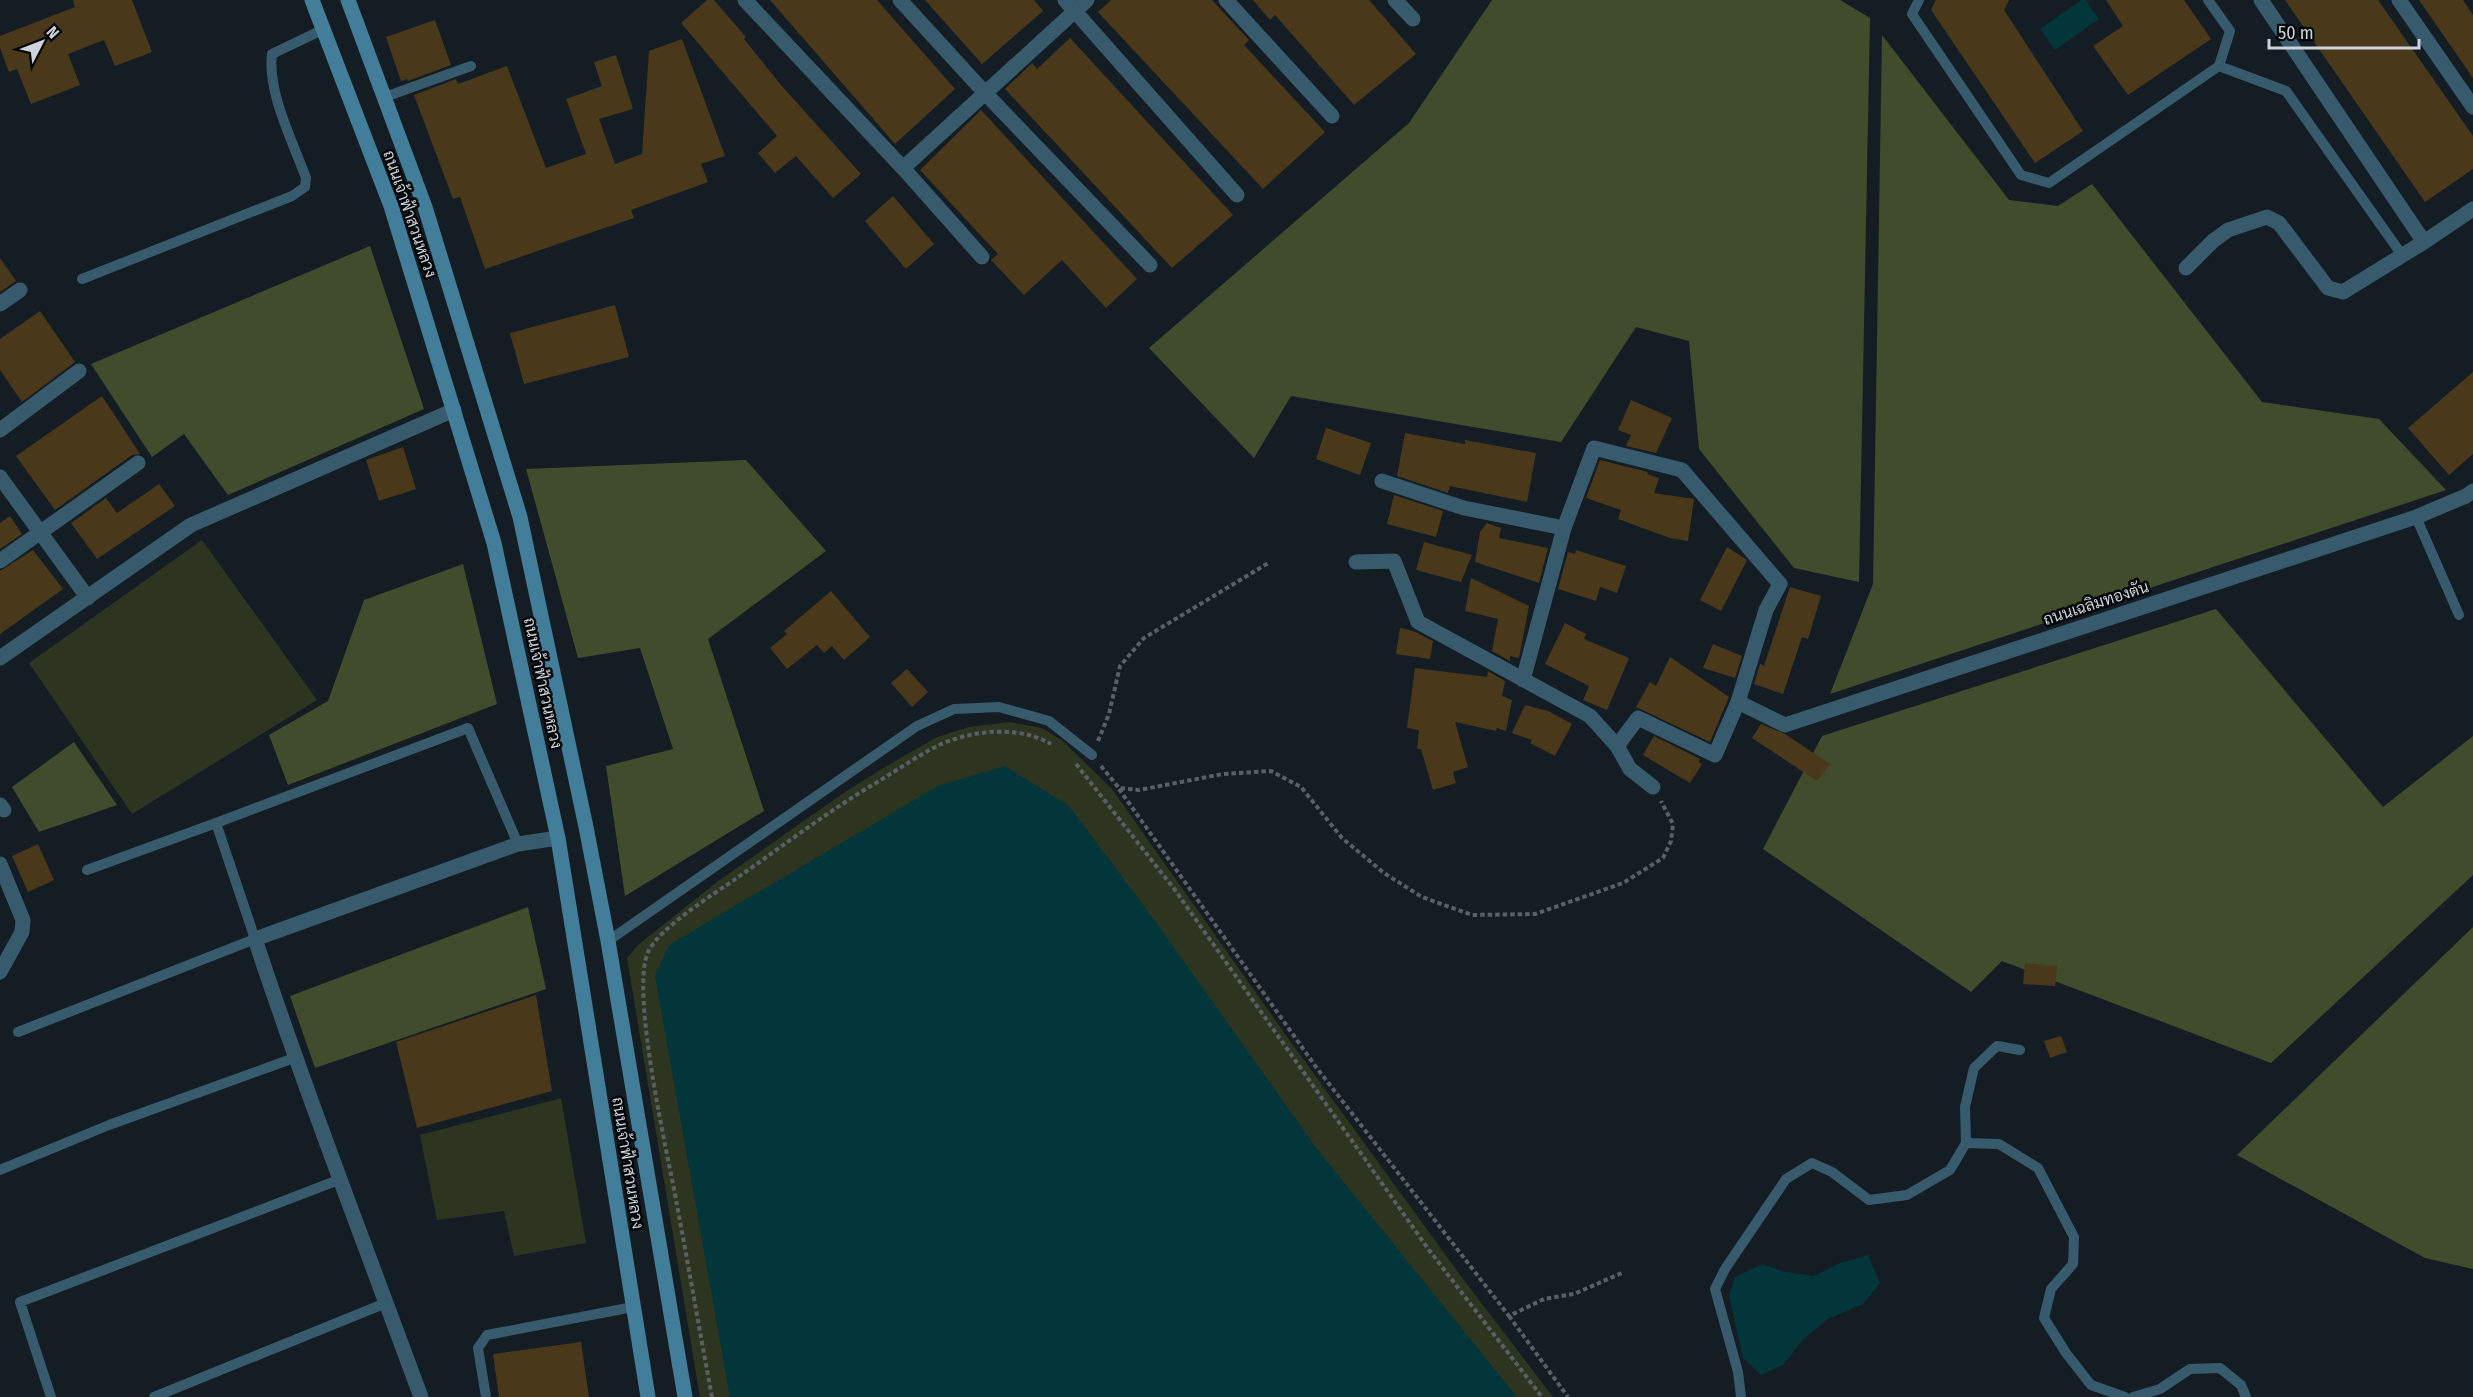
<svg xmlns="http://www.w3.org/2000/svg" width="2473" height="1397" font-family="'Fira Sans Condensed',Sarabun,sans-serif">
  <style>
    .green { fill: #2d3520 }
    .forest { fill: #414c2d }
    .water { fill: #02363b }
    .building { fill: #4a381b }
    .lines { fill: none; stroke-linecap: round; stroke-linejoin: round }
    .path { stroke: #586066; stroke-width: 4; stroke-dasharray: 4.5 3; stroke-linecap: butt }
    .service { stroke: #375b6c; stroke-width: 10 }
    .minor { stroke: #375b6c; stroke-width: 15 }
    .secondary { stroke: #427e9a; stroke-width: 15 }
    .labels { text-anchor: middle; dominant-baseline: central; stroke-width: 5; stroke-linejoin: round; paint-order: stroke }
    .street-label { font-size: 16px; fill: #cdd3d8; stroke: #04070a }
  </style>
  <rect width="100%" height="100%" fill="#141d24"/>
  <!-- green -->
  <path class="green" d="M202,540L317,700L132,814L29,663Z
    M1010,722L1042,728L1063,741L1112,789L1285,1034L1463,1279L1553,1397H700L627,958L638,945L717,882L845,792L890,764L937,737L969,727Z
    M561,1098L586,1243L514,1256L504,1211L437,1220L420,1135Z"/>
  <!-- forest -->
  <path class="forest" d="M1492,0H1840L1870,18L1859,582L1794,568L1699,449L1689,341L1636,327L1561,442L1291,396L1254,458L1149,348L1409,123Z
    M1882,35L2009,200L2058,206L2092,184L2262,402L2379,419L2446,490L1830,694L1873,584Z
    M370,246L424,409L228,495L184,434L152,457L91,364Z
    M746,460L826,551L708,639L764,811L625,896L606,766L673,749L640,648L578,658L526,469Z
    M463,564L497,704L288,785L269,735L328,701L364,600Z
    M2216,609L2383,807L2473,736V875L2271,1063L2002,961L1971,992L1763,849L1822,736Z
    M74,742L117,805L39,832L12,787Z
    M528,907L546,989L315,1068L290,996Z
    M2473,927V1269L2425,1258L2237,1155Z"/>
  <!-- water -->
  <path class="water" d="M2081,0H2085L2099,19L2055,50L2040,29Z
    M1005,766L1069,806L1158,925L1317,1149L1517,1397H730L655,976L669,945L938,786Z
    M1868,1255L1880,1283L1863,1304L1826,1320L1803,1340L1783,1365L1761,1375L1743,1358L1729,1296L1735,1277L1763,1264L1785,1272L1814,1276L1840,1263Z"/>
  <!-- building -->
  <path class="building" d="M73,0H132L152,52L115,66L104,40L68,54L80,85L31,104L17,69L9,72L0,48V36L75,7Z
    M707,0H714L746,37L744,39L781,85L861,174L833,198L796,156L775,173L758,153L777,136L681,23Z
    M770,0H877L955,89L895,144Z
    M925,0H1034L1043,11L982,64Z
    M1111,0H1212L1249,40L1244,45L1325,132L1263,189L1098,12Z
    M1253,0H1369L1416,54L1354,105L1275,15L1270,20Z
    M1936,0H2009L2004,10L2083,131L2035,163L1931,10Z
    M2106,0H2184L2211,39L2128,95L2093,46L2123,26Z
    M2285,0H2378L2473,136V169L2425,202Z
    M2419,0H2463L2473,15V78Z
    M435,20L451,65L408,81L407,79L401,81L386,37Z
    M1070,38L1233,215L1172,268L1005,89L1032,63L1037,69Z
    M682,39L725,156L701,164L708,182L631,210L634,218L485,269L460,197L453,199L414,95L456,79L458,84L507,66L546,168L586,154L566,99L602,86L594,62L616,55L633,109L599,119L615,164L642,154L649,51Z
    M981,110L1137,279L1106,308L1062,260L1024,295L991,260L998,254L920,170Z
    M893,196L934,244L906,269L865,221Z
    M0,258L16,281L0,292Z
    M615,305L629,357L524,384L510,333Z
    M40,311L75,362L22,402L0,370V339Z
    M2473,372V454L2449,475L2408,428Z
    M102,396L140,454L132,455L55,510L16,456Z
    M1631,400L1672,418L1656,453L1626,446L1631,435L1618,430Z
    M1326,428L1371,443L1360,475L1316,459Z
    M1405,433L1465,444V440L1536,453L1527,502L1450,486L1448,493L1397,476Z
    M403,447L416,489L379,501L366,460Z
    M1600,460L1648,472L1647,474L1659,478L1654,493L1694,499L1688,541L1670,538L1618,519L1621,510L1586,498Z
    M159,484L175,506L97,559L71,523L106,498L117,513Z
    M1394,495L1443,511L1436,537L1387,524Z
    M10,516L22,534L0,549V523Z
    M1487,523L1501,528L1499,538L1548,548L1539,583L1475,562L1480,532Z
    M1424,542L1472,555L1461,582L1416,570Z
    M1727,547L1747,560L1721,611L1700,600Z
    M33,550L63,589L0,634V571Z
    M1576,550L1626,566L1617,593L1600,587L1596,601L1558,589L1568,552L1575,554Z
    M1471,578L1529,606L1519,658L1510,656V661L1492,651L1498,619L1465,611Z
    M1790,587L1821,596L1808,639L1802,637L1783,694L1754,684L1760,664L1764,666Z
    M831,591L870,637L844,660L832,646L824,653L817,645L787,669L770,648L787,634L784,631Z
    M1565,623L1586,634L1584,639L1629,658L1607,710L1583,700L1589,686L1545,664Z
    M1400,628L1413,631L1433,641L1430,659L1396,654Z
    M1713,644L1742,656L1735,678L1703,668Z
    M1670,657L1729,697L1710,742L1636,707L1650,682L1656,686Z
    M1415,668L1487,677L1488,671L1505,681L1502,696L1512,700L1506,731L1497,728L1496,731L1455,722L1468,767L1453,772L1456,783L1433,790L1421,749H1417L1419,730L1407,728Z
    M907,669L928,692L912,707L891,683Z
    M1525,705L1548,711L1572,724L1555,756L1530,743L1532,740L1512,733Z
    M1761,724L1785,734L1830,764L1817,781L1752,738Z
    M1654,736L1700,759L1699,762L1702,764L1690,783L1643,755Z
    M38,844L54,880L28,892L12,856Z
    M2025,963L2057,966L2055,986L2023,984Z
    M536,995L552,1091L417,1128L396,1042Z
    M2061,1036L2067,1052L2050,1058L2044,1041Z
    M581,1342L589,1397H499L493,1354Z"/>
  <g class="lines">
    <!-- path -->
    <path class="path" d="M1098,741L1109,714L1120,666L1144,638L1270,562
      M1076,764L1175,890L1429,1250L1542,1397
      M1101,766L1119,788L1139,790L1223,774L1271,771L1301,787L1342,838L1384,873L1422,897L1472,915L1535,914L1623,883L1663,858L1671,841L1673,824L1661,801
      M1119,789L1316,1067L1509,1316L1544,1299L1574,1294L1624,1272
      M1509,1316L1568,1397
      M712,1397C700,1333 689,1269 677,1205C668,1155 630,993 648,952C660,927 714,894 737,878C784,845 830,810 879,781C899,769 919,755 939,745C973,730 1018,725 1051,744"/>
    <!-- service -->
    <path class="service" d="M1919,0L1912,14L2021,175L2049,183L2219,66L2230,31L2208,0
      M2219,66L2286,91L2402,255
      M385,97L471,66
      M82,279L292,196L305,187L306,178C293,142 267,92 272,54L324,29
      M2416,517L2459,615
      M87,870L216,823
      M608,941L917,726L954,709L999,707L1049,721L1092,755
      M18,1032L255,939L216,823L468,728L518,844
      M1966,1143L1965,1107L1974,1068L1997,1046L2020,1050
      M0,1170L109,1125L294,1058
      M51,1397L20,1302L341,1179
      M154,1397L386,1303
      M486,1397L478,1348L487,1335L633,1307
      M1741,1397L1738,1372L1715,1289L1725,1269L1786,1179L1812,1163L1832,1172L1869,1200L1907,1195L1950,1170L1966,1143L1999,1144L2038,1168L2074,1237L2073,1264L2051,1289L2044,1318L2066,1353L2091,1385L2125,1397
      M2133,1397L2160,1389L2190,1369L2220,1368L2241,1385L2246,1397"/>
    <!-- minor -->
    <path class="minor" d="M745,0L903,168L982,257
      M900,0L985,93L1150,265
      M1065,0L1237,195
      M1226,0L1332,116
      M1395,0L1413,19
      M2261,0L2424,242L2473,209
      M2399,0L2473,107
      M903,168L1087,0
      M2186,268L2213,241L2228,230L2267,217L2279,223L2328,288L2343,292L2424,242
      M0,304L20,290
      M0,430L79,371
      M0,477L88,598
      M1382,481L1464,508L1564,528
      M0,561L138,463
      M1356,562L1394,561L1418,622L1590,716L1617,746L1630,769L1653,787
      M0,658L191,525L454,410
      M1523,680L1564,528L1594,448L1682,470L1780,584L1766,610L1738,702L1715,755L1638,718L1617,746
      M1738,702L1785,725L2416,517L2466,496L2473,491
      M0,805L4,810
      M0,972L22,932L23,920L0,864
      M421,1397C365,1245 306,1093 255,939L518,844L558,838"/>
    <!-- secondary -->
    <path class="secondary" d="M312,0L391,206L494,543L558,838L648,1397
      M348,0L425,207L520,517L586,827L608,941L685,1397"/>
  </g>
  <g class="labels">
    <!-- street labels -->
    <g class="street-label">
      <text transform="translate(410 214) rotate(71)">ถนนเจ้าฟ้าสวนหลวง</text>
      <text transform="translate(2096 603) rotate(-18)">ถนนเฉลิมทองตัน</text>
      <text transform="translate(543 683) rotate(78)">ถนนเจ้าฟ้าสวนหลวง</text>
      <text transform="translate(628 1163) rotate(81)">ถนนเจ้าฟ้าสวนหลวง</text>
    </g>
  </g>
  <!-- north arrow -->
  <g transform="translate(42 42) rotate(48)" stroke="#04070a" stroke-width="4.5" paint-order="stroke">
  <path d="M0-4.5L10 22L0 15L-10 22Z" fill="#cdd3d8"/>
  <text y="-9" font-size="16" font-weight="bold" text-anchor="middle" fill="#cdd3d8">N</text>
  </g>
  <!-- scale -->
  <path d="M2269 39v9h150v-9" fill="none" stroke="#cdd3d8" stroke-width="3"/>
  <text x="2278" y="39" font-size="18" fill="#cdd3d8" stroke="#04070a" stroke-width="4.5" paint-order="stroke">50 m</text>
</svg>
